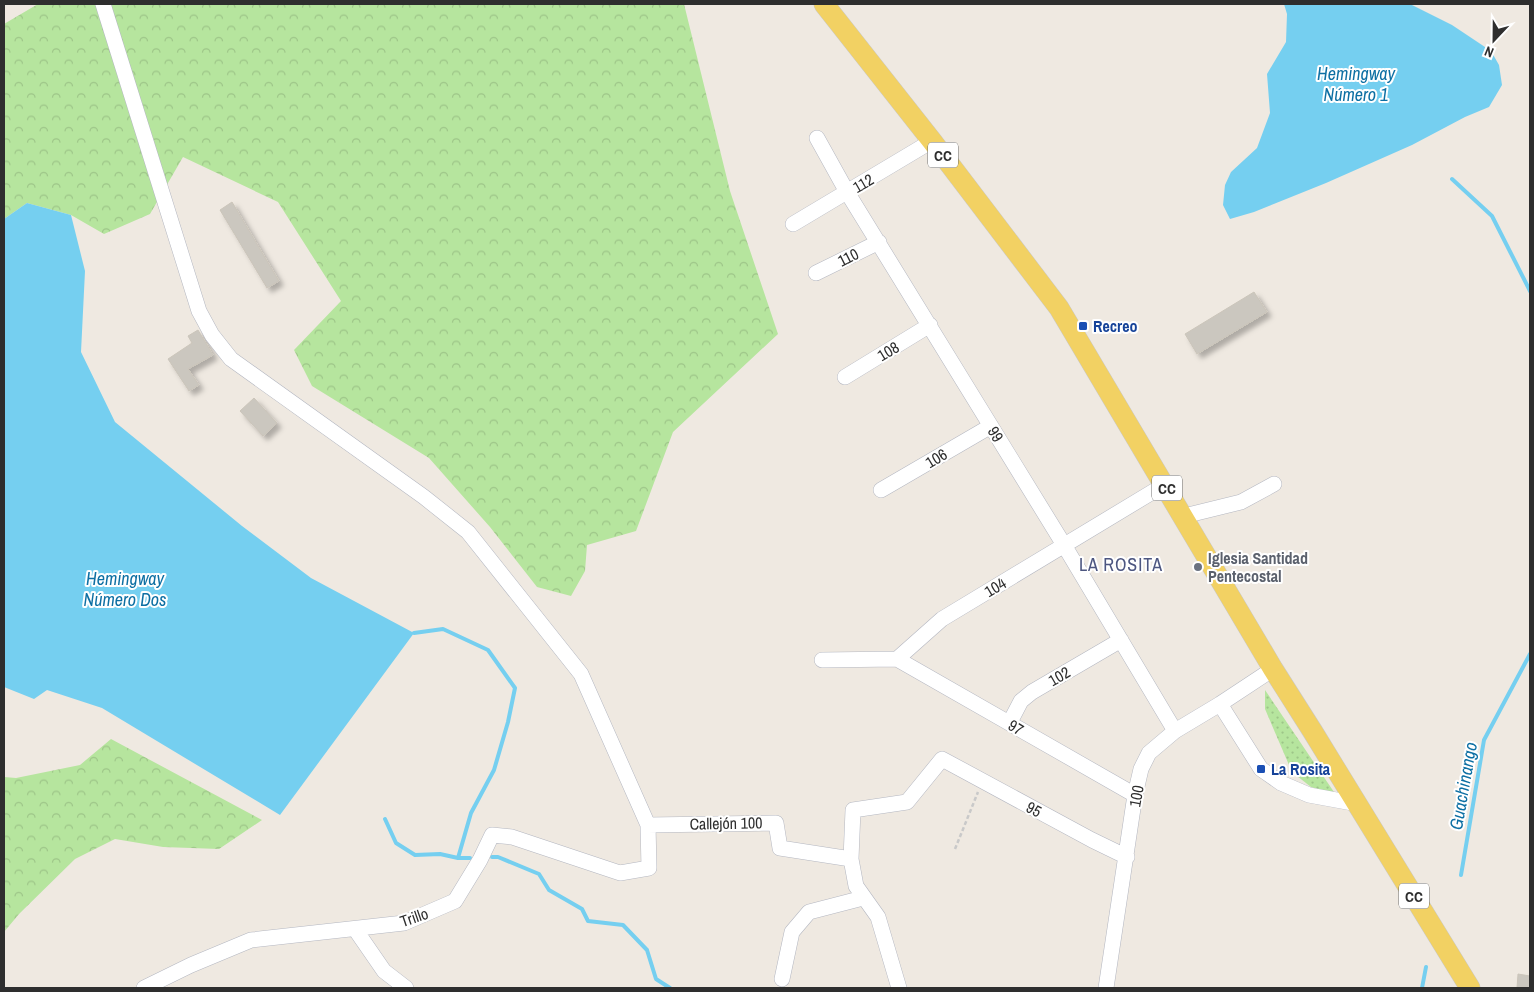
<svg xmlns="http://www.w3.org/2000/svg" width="1534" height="992" font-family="'Archivo Narrow',sans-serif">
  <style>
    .grass { fill: url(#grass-dots) }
    .forest { fill: url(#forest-crowns) }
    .water { fill: #75cff0 }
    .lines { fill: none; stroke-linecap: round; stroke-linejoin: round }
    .stream { stroke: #75cff0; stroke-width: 4 }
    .building { fill: #cbc7bf; stroke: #cbc5ba; filter: url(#shadow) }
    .minor-casing { stroke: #b4b7c1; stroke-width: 16 }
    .major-casing { stroke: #c9c9c9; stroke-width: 21 }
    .path { stroke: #c9c9c9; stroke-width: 2.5; stroke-dasharray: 4 2.5; stroke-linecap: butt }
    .minor { stroke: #fff; stroke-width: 15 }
    .major { stroke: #f2d163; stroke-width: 20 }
    .transit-dot { fill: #1a4fb4; stroke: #fff; stroke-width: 2 }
    .worship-dot { fill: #6b7280; stroke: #fff; stroke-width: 2 }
    .labels { text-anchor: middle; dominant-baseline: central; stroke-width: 4; stroke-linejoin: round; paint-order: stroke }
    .shield { fill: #fff; stroke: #6d6d6d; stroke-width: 1 }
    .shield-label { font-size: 15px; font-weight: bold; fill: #2e2e2e }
    .street-label { font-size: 16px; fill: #2e2e2e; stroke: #fff }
    .transit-label { font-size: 16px; font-weight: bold; fill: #164399; stroke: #fff; text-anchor: start }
    .worship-label { font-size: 16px; font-weight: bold; fill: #5b616d; stroke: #fff; text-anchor: start }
    .water-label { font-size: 18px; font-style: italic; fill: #0d6fa3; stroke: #fff }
    .neighbourhood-label { font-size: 18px; letter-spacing: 1px; fill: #4d5680; stroke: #fff }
  </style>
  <defs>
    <pattern id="grass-dots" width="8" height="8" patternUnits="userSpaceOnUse" patternTransform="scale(1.25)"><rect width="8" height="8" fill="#b6e59e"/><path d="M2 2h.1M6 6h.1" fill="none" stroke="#9dc588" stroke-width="1.8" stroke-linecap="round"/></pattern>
    <pattern id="forest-crowns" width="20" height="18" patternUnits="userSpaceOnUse" patternTransform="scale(1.25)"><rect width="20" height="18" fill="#b6e59e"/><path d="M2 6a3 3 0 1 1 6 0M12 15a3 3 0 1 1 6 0" fill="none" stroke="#9dc588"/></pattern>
    <filter id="shadow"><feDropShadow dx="4.5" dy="4.5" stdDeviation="2.5" flood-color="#0004"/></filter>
  </defs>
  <rect width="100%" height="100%" fill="#efe9e1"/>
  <!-- grass -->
  <path class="grass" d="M1265,690L1336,795L1311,787L1292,772L1265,709Z"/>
  <!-- forest -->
  <path class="forest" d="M38,4H684L730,191L778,334L673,432L636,531L587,545L585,571L571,596L537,587L490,527L429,458L312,386L294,350L341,301L278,202L183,157L150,214L104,234L71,215L27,203L4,219V24Z
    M111,739L262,820L219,849L163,847L115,839L75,859L19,914L4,932V777L16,778L80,765Z"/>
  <!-- water -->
  <path class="water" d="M1284,4H1410L1452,25L1491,51L1499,65L1502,85L1489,107L1465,117L1412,145L1326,183L1254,212L1230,219L1223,205L1225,185L1231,172L1257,148L1270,113L1267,74L1286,42L1287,14Z
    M27,203L71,215L85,271L81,352L115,422L242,526L311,578L414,633L280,815L102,708L47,690L34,699L4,687V219Z"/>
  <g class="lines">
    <!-- stream -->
    <path class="stream" d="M1452,179L1492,216L1530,291
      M414,633L443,629L488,650L515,688L508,722L494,770L471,813L458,858
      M385,819L396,843L415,855L440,854L458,858H470
      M492,857H498L539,874L549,890L582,909L588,921L623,925L647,950L656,979L670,988
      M1461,875L1484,740L1530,654
      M1422,988L1426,967"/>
  </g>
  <!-- building -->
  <path class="building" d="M232,202L279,281L267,288L220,210Z
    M1254,292L1267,312L1197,354L1185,334Z
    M198,330L213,355L188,369L199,385L189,391L168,359L192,343L188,336Z
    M254,398L277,423L263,436L240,411Z
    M1518,974L1530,976V988H1517Z"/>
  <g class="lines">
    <!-- minor casing -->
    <g class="minor-casing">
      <path id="minor" d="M103,4L199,311L212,335L231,359L424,497L468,532L581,674L648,825L649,868L620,873L512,837L492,835L480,860L455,901L404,923L251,940L191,965L144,988
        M817,138L847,192L1064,545L1175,731
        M793,224L932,141
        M816,273L879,242
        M845,377L930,325
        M881,490L991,426
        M1184,516L1241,502L1274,484
        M897,659L1135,795
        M822,660L897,659L942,619L1164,485
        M1220,704L1261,769L1281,783L1309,795L1358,804
        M1010,722L1021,701L1032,692L1121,640
        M648,825L776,823L780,848L851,859
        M355,929L384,971L406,988
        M782,979L792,932L809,912L863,898
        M899,988L878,917L856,886L851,859L853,810L907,802L942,759L1092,840L1127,857
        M1106,988L1135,795L1141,769L1149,753L1175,731L1220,704L1273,669"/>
    </g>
    <!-- major casing -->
    <g class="major-casing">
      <path id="major" d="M824,4L932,141L1059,308L1273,669L1313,732L1470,988"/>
    </g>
    <!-- path -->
    <path class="path" d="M955,849L978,792"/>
    <!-- minor -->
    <use href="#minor" class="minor"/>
    <!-- major -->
    <use href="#major" class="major"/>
  </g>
  <!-- markers -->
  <g class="transit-dot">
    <rect x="1078" y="321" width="10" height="10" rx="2.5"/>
    <rect x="1256" y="764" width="10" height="10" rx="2.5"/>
  </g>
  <circle class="worship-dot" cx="1198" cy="567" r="5"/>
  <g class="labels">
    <!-- shield labels -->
    <g class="shield">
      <rect x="928" y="142.5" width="30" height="25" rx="4"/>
      <rect x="1152" y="475.5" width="30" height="25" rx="4"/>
      <rect x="1399" y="883.5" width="30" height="25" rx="4"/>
    </g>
    <g class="shield-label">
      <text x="943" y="155">CC</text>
      <text x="1167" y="488">CC</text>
      <text x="1414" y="896">CC</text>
    </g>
    <!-- street labels -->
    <g class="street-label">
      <text transform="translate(863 183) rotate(-30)">112</text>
      <text transform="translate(848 257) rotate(-27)">110</text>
      <text transform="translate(888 351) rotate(-31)">108</text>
      <text transform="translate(996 434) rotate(59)">99</text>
      <text transform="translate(936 458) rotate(-31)">106</text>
      <text transform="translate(995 587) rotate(-31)">104</text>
      <text transform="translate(1059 676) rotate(-30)">102</text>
      <text transform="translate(1016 727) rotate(31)">97</text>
      <text transform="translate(1136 796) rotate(-80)">100</text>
      <text transform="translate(1034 809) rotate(28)">95</text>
      <text transform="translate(726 823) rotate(-1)">Callejón 100</text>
      <text transform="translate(414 917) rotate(-19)">Trillo</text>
    </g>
    <!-- transit labels -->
    <g class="transit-label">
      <text x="1093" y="326">Recreo</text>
      <text x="1271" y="769">La Rosita</text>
    </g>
    <!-- worship labels -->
    <g class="worship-label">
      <text x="1208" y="558">Iglesia Santidad<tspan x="1208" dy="18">Pentecostal</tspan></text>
    </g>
    <!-- water labels -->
    <g class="water-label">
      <text x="1356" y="73">Hemingway<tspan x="1356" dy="21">Número 1</tspan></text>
      <text x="125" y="578">Hemingway<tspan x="125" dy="21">Número Dos</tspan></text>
      <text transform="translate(1463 786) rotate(-80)">Guachinango</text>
    </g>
    <!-- neighbourhood labels -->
    <g class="neighbourhood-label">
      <text x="1121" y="564">LA ROSITA</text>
    </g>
  </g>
  <!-- border -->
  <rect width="1534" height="992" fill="none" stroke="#2e2e2e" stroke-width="10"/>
  <!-- north arrow -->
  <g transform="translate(1494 40) rotate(202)" stroke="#ffffff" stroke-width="4" paint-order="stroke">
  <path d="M0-4L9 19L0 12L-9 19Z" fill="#2e2e2e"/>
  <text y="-8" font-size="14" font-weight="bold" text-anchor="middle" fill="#2e2e2e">N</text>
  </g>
</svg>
